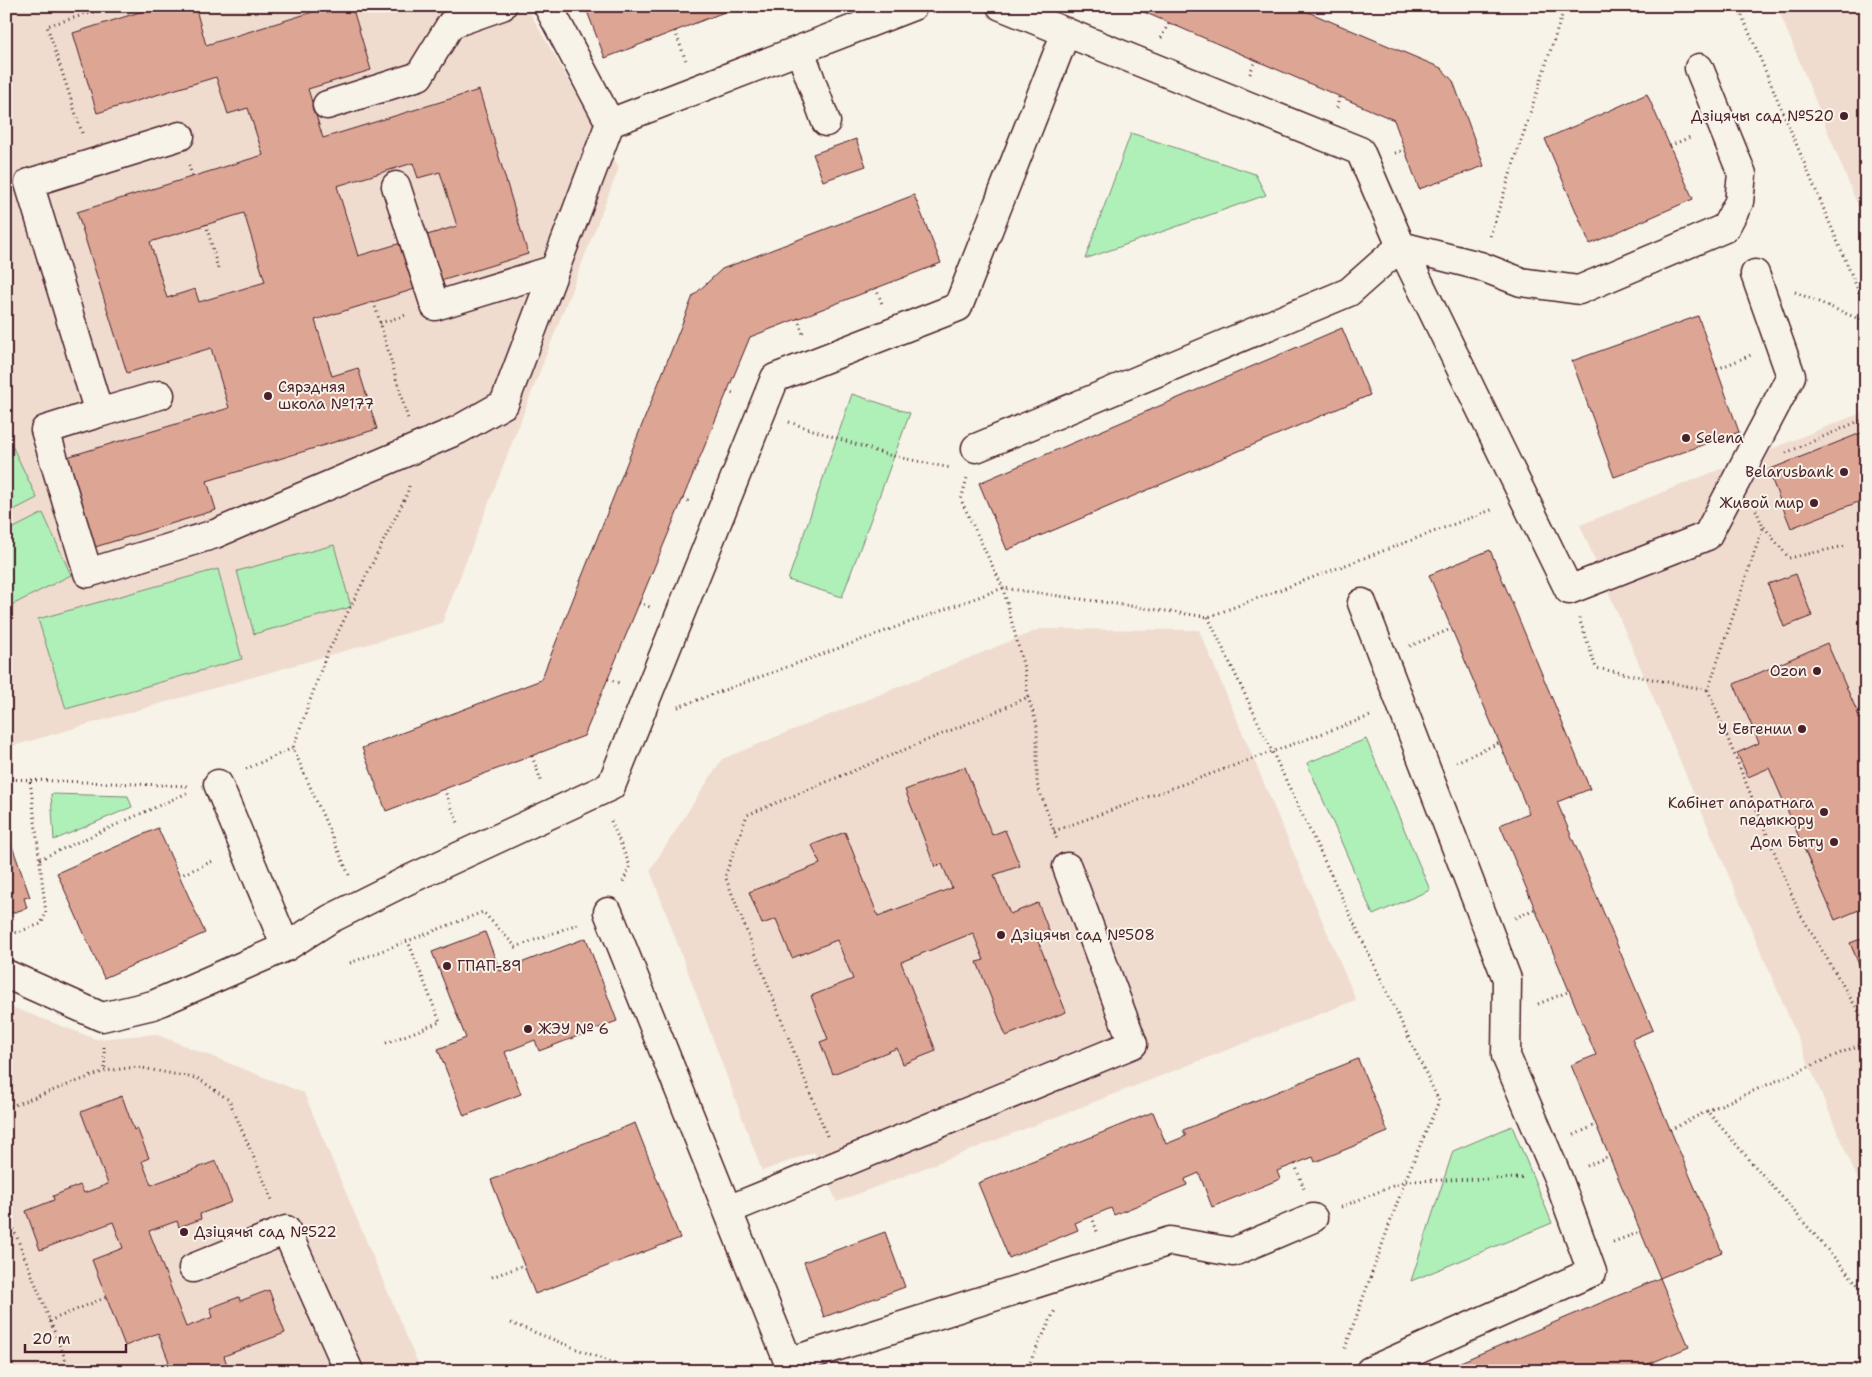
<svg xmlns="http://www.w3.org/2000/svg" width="1872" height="1377" font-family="'Shantell Sans',sans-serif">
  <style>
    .built { fill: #efdccf }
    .green { fill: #afefb8; stroke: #7c8772 }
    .building { fill: #dda694; stroke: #4a1f2b; fill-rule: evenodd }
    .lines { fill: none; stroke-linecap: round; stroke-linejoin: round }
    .minor-casing { stroke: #4a1f2b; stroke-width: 31 }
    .path { stroke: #4a1f2b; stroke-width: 3; stroke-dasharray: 1 4; stroke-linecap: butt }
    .minor { stroke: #f7f3e8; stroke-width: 28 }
    .poi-dot { fill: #4a1f2b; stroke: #f7f3e8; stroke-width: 2 }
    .labels { text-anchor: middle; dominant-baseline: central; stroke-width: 4; stroke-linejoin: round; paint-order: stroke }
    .poi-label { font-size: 15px; fill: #4a1f2b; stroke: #f7f3e8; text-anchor: end }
  </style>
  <rect width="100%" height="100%" fill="#f7f3e8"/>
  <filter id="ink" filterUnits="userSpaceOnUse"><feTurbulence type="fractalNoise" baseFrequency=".02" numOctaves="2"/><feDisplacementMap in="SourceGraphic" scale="10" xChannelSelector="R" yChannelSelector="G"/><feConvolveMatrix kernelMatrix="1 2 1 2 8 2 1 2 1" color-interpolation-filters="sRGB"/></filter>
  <g filter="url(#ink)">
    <!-- built -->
    <path class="built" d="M6,6H526L619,168L442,623L9,747L6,746Z
      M1777,6H1866V226Z
      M1866,411V1199L1580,525Z
      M1040,629L1199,630L1356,1000L837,1202L814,1152L762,1171L650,870L722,759Z
      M6,1005L96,1039L155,1034L304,1093L421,1371H6Z"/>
    <!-- green -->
    <path class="green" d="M1131,133L1255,174L1266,195L1085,259Z
      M852,394L910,413L842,597L788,580Z
      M6,433L37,498L6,514Z
      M43,513L71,575L6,608V532Z
      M334,545L351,607L254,634L237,571Z
      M218,569L242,659L66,709L38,619Z
      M1366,739L1430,890L1373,915L1307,763Z
      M51,794L128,796L132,807L54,840Z
      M1512,1126L1552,1223L1411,1281L1453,1151Z"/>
    <!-- building -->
    <path class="building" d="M159,6H195L206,45L332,6H352L371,70L308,89L323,138L479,90L528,254L315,320L332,376L358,368L377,429L207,481L216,510L95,547L67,457L229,408L211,348L127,373L77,212L263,155L248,108L228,114L216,77L97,113L73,33ZM413,163L418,178L440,172L457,226L358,256L337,186ZM244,213L265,282L199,302L195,289L167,298L150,242Z
      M585,6H740L605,58Z
      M1130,6H1294L1441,68L1453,81L1484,166L1419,189L1394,120Z
      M1647,94L1693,199L1590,244L1545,139Z
      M856,139L866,166L823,181L813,154Z
      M914,195L941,263L750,337L584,736L386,811L362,748L541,680L693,296L722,269Z
      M1698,316L1739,432L1614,477L1572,361Z
      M1342,328L1370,395L1007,550L979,483Z
      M1866,431V499L1791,528L1768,470Z
      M1490,550L1590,789L1557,802L1653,1030L1632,1039L1722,1252L1660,1278L1571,1065L1596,1055L1500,825L1529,813L1429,575Z
      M1796,574L1812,616L1784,627L1768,584Z
      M1827,643L1866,732V907L1835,920L1769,768L1748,777L1737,753L1759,743L1734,684Z
      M965,767L992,835L1005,830L1020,866L994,875L1010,914L1038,903L1051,936L1038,941L1066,1012L1006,1036L977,962L984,960L973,933L901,962L936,1051L903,1064L897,1048L833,1074L820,1042L828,1039L811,996L853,979L837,940L792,958L776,919L762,924L749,892L820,864L812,845L845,832L878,916L952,888L942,864L935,867L905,790Z
      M158,828L205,933L104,978L57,873Z
      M6,829L30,897L24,898L27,908L6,915Z
      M485,932L500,971L586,938L617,1021L539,1051L535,1040L505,1052L521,1094L464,1116L438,1049L466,1038L432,952Z
      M1866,937V981L1850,943Z
      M1358,1059L1388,1132L1315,1162L1313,1157L1277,1171L1280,1179L1212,1207L1199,1173L1185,1179L1187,1185L1114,1215L1111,1208L1075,1223L1078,1230L1009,1258L978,1183L1153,1112L1166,1144L1186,1136L1183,1130Z
      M122,1096L134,1130L137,1128L149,1158L142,1161L151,1185L216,1161L232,1202L200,1214L201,1219L179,1227L177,1221L149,1231L186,1327L213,1317L210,1308L239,1297L240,1301L269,1290L285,1333L224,1356L229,1371H146L169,1362L158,1333L125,1346L92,1260L123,1248L113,1222L40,1250L26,1211L54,1200L53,1196L80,1185L84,1193L108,1184L81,1112Z
      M635,1123L680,1238L535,1294L491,1180Z
      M885,1232L905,1287L824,1317L804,1262Z
      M1660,1278L1689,1347L1632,1371H1439Z"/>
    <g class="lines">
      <!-- minor casing -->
      <g class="minor-casing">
        <path id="minor" d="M548,6L610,123L913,6
          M1001,6L1360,151L1401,246L1480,266L1521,282L1579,290L1725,228L1739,202L1742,174L1699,68
          M800,50L826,122
          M327,105L419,76L451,24L502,6
          M180,136L29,183L99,413L45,430L88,573L215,534L458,430L504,404L610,123
          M396,186L435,306L553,270
          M99,413L160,395
          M976,448L1349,292L1401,246L1569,590L1707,536L1791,376L1755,274
          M1362,603L1507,979L1506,1056L1558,1178L1592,1272L1370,1371
          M608,912L792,1371
          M286,947L330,919L406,881L611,786L775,378L958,307L1066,32
          M6,974L102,1017L153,1005L286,947L218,784
          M728,1210L1133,1044L1067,867
          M193,1268L286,1230L349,1371
          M788,1362L1170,1241L1233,1252L1313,1218"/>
      </g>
      <!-- path -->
      <path class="path" d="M236,6H239
        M803,6L806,15
        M1738,6L1866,309
        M675,31L686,61
        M1161,38L1169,23
        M1250,74L1255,60
        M1337,108L1339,97
        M82,133L47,26L113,6
        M1670,146L1692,136
        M1395,153L1404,150
        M189,165L192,176
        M206,224L218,269
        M1490,236L1565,6
        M876,288L882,304
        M1795,292L1866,322
        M374,302L408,419
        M798,318L803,334
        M380,323L406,315
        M1717,369L1751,355
        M727,391L736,394
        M789,422L888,455L951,468
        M1786,453L1866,418
        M683,499L692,502
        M1756,510L1763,527L1708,690L1798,910L1866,1024
        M1764,527L1789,558L1845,546
        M639,603L650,607
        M1208,617L1439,1101L1405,1181L1344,1351
        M1579,618L1596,668L1708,690
        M1410,646L1451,629
        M608,679L619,683
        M1028,697L1037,725V784L1057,839
        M678,707L1003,588L1208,617L1494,509
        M532,756L542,783
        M1456,762L1499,743
        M246,769L293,748
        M6,779L188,786
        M444,789L458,823
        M611,821L630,866L622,884
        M1054,831L1373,715
        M40,859L187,793
        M349,875L293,748L326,656L407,494L409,486
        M179,876L215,860
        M1515,918L1535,909
        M6,936L41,924L46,913L30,780
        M350,963L483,912L516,947L580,923
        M1538,1004L1570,991
        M386,1043L440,1022L408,941
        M104,1047L105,1071
        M6,1108L105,1071L137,1067L199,1079L229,1100L273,1202
        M1707,1111L1866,1042
        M1670,1130L1707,1111L1866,1294
        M1574,1135L1596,1125
        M827,1136L725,876L747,815L1000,710L1028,697L1025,672L1003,588L961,500L967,478
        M1295,1164L1304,1189
        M1587,1166L1609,1156
        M1341,1207L1405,1181L1525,1178
        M6,1210L70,1371
        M1092,1216L1097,1232
        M1613,1242L1640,1232
        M492,1277L524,1265
        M49,1321L107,1297
        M511,1323L633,1371
        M1026,1371L1055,1310
        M1841,1371L1866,1360"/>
      <!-- minor -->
      <use href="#minor" class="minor"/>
    </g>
  </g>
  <!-- markers -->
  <g class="poi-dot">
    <circle cx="1844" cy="116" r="5"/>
    <circle cx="268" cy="396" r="5"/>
    <circle cx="1686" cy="438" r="5"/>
    <circle cx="1844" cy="472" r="5"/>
    <circle cx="1814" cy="503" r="5"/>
    <circle cx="1817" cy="671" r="5"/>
    <circle cx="1802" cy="729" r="5"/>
    <circle cx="1824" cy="812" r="5"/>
    <circle cx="1834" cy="842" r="5"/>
    <circle cx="1001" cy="935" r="5"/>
    <circle cx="447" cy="966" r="5"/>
    <circle cx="528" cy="1029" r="5"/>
    <circle cx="184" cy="1232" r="5"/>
  </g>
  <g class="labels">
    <!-- poi labels -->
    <g class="poi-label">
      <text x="1834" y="116">Дзіцячы сад №520</text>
      <text x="278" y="387" text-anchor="start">Сярэдняя<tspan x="278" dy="17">школа №177</tspan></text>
      <text x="1696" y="438" text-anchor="start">Selena</text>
      <text x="1834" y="472">Belarusbank</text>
      <text x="1804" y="503">Живой мир</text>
      <text x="1807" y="671">Ozon</text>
      <text x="1792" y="729">У Евгении</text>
      <text x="1814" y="803">Кабінет апаратнага<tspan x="1814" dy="17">педыкюру</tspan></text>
      <text x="1824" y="842">Дом Быту</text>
      <text x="1011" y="935" text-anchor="start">Дзіцячы сад №508</text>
      <text x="457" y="966" text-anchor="start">ГПАП-89</text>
      <text x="538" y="1029" text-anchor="start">ЖЭУ № 6</text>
      <text x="194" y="1232" text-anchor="start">Дзіцячы сад №522</text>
    </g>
  </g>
  <!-- margin -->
  <rect width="1872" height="1377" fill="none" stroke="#f7f3e8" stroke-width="25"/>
  <rect x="12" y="12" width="1847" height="1352" fill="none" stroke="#4a1f2b" stroke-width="2" filter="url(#ink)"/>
  <!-- scale -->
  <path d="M25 1344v8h101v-8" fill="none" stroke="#4a1f2b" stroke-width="2.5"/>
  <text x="32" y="1344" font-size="15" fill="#4a1f2b" stroke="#f7f3e8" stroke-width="4" paint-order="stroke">20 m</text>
</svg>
